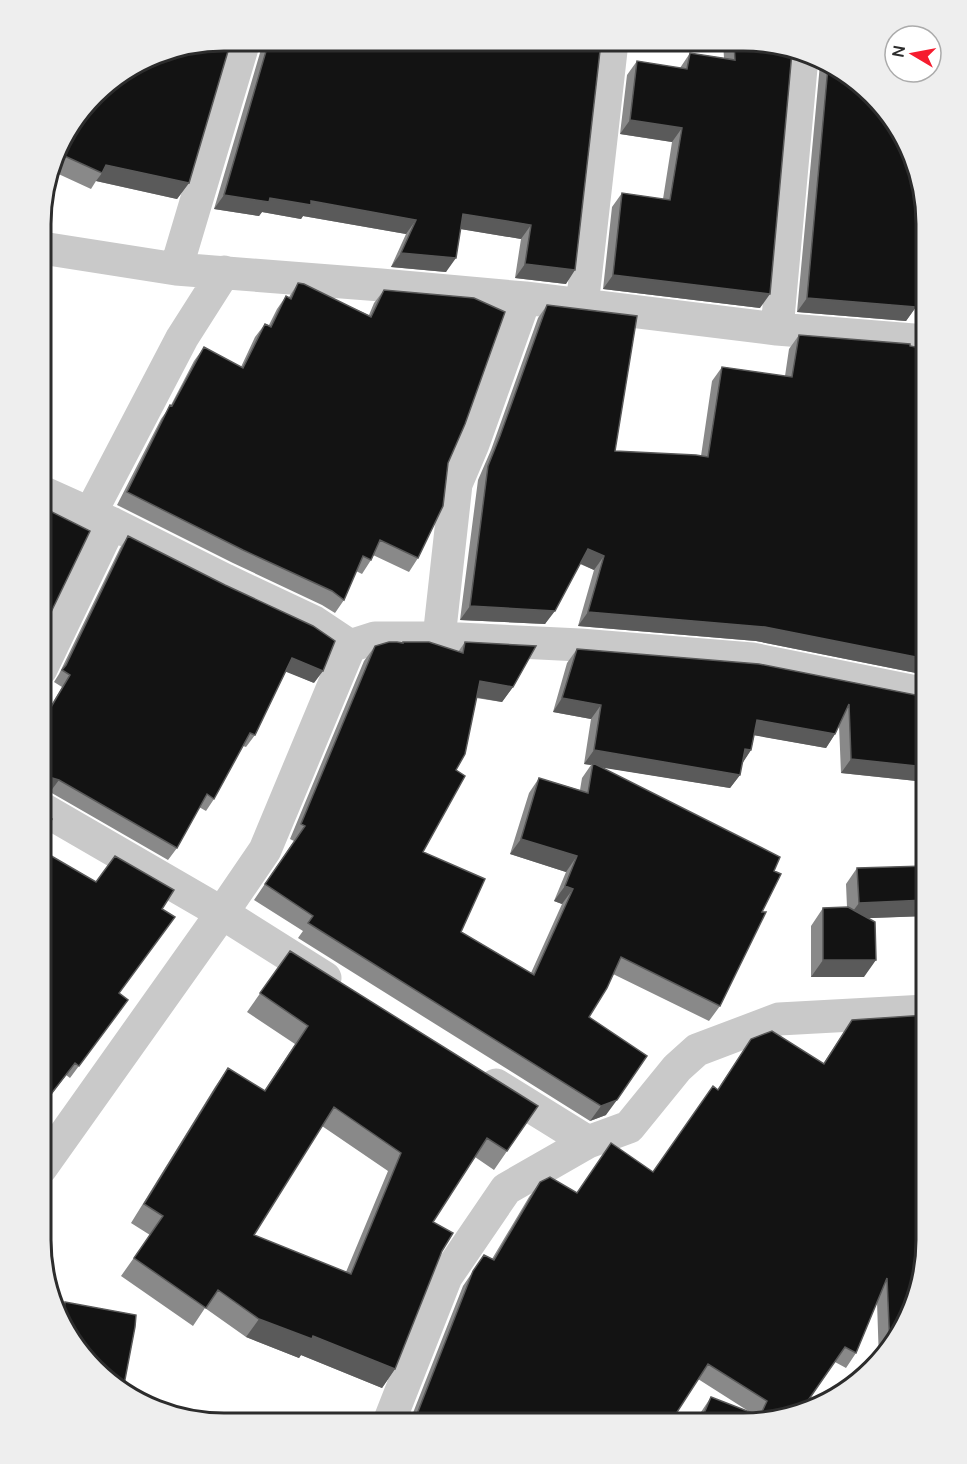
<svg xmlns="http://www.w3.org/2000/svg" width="967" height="1464" font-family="Manrope,sans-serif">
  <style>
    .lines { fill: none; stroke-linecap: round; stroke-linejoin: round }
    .street { stroke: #c9c9c9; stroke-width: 33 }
    .wall { fill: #898989; fill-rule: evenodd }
    .shaded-wall { fill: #5a5a5a }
    .building { fill: #131313; stroke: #5a5a5a; stroke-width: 1.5; fill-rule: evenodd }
    .rim { fill: none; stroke: #2c2c2c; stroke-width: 3 }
  </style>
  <rect width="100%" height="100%" fill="#fff"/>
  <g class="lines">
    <!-- street -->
    <path class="street" d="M42,248L176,269L381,285L525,298L777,329L926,341
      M176,269L244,41
      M582,306L612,42
      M777,329L802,57
      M42,492L111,523L225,580L314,622L350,646L375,638H439L580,645L752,659L926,694
      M90,514L182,338L224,272
      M439,638L456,484L473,444L525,298
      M41,669L111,523
      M41,808L222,913L325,978
      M496,1085L588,1142
      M41,1168L222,913L265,850L350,646
      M389,1422L446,1277L506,1189L588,1142L629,1127L677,1068L697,1050L779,1019L926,1011"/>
  </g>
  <!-- wall -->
  <path class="wall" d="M262,41L601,42L566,284L515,278L521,239L461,229L446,272L391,267L406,234L303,216L301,219L262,212L259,216L214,209L262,46Z
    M723,42H767L760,308L603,289L612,207L622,193L663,199L672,142L620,134L627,75L637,61L680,68L690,53L724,58Z
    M820,64L854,78L918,269L916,307L906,321L797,312Z
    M65,133L189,183L177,199L96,181L91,189L52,171Z
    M298,283L369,315L374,303L384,290L448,463L418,558L409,572L373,555L371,560L362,574L356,571L344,600L335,613L322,605L233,563L117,505L161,419L171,405L194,361L204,347L241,367L255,337L265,324L269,325L277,309L286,296L289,297Z
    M547,305L615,451L701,456L712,381L722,367L785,376L789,349L799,335L926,349V675L756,641L578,626L594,570L580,564L545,624L460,620L478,480L491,450L538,318Z
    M128,536L314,683L286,671L255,735L246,747L243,746L214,799L206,811L199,807L177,848L168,860L50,792L41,790V722L62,687L54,682L59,674L120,548Z
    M465,642L513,687L502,702L476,698L456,770L423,852L461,932L531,973L562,904L554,901L566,872L510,854L529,793L539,778L580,790L582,778L591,765L584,764L591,719L553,712L567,663L577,649L926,697V782L841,773L839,725L835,734L826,748L754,735L751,750L742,763L740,775L730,788L601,767L774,871L762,912L720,1006L709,1021L613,974L589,1017L606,1115L590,1121L298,938L303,931L254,900L294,841L290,839L364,661L375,646L402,643L458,652Z
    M41,850L96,882L162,909L119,994V1012L70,1078L66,1075L41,1108Z
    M926,866V916L868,918L864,977H811V926L823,908L847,907L846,884L857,868Z
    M290,951L538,1106L494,1170L475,1157L433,1222L442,1251L395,1369L382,1388L301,1355L299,1358L246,1337L205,1308L193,1326L121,1276L150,1235L131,1223L215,1087L228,1068L264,1091L295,1044L247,1012ZM322,1126L388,1171L346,1272L254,1235Z
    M926,1015L895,1342L879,1361L877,1302L856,1353L846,1368L835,1362L800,1412L743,1424L696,1423L701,1412L711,1397L753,1414L698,1379L409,1423L463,1286L484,1255L492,1259L529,1197L540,1182L577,1193L653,1172L718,1089L751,1039L823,1064L852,1020Z
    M65,1302L113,1386L57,1314Z"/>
  <!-- shaded-wall -->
  <path class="shaded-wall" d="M630,120L682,128L672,142L620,134Z
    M106,165L189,183L177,199L96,181L102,173Z
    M224,195L311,201L416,220L406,234L303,216L301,219L262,212L259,216L214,209Z
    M463,214L531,225L521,239L454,228Z
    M401,253L456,258L446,272L391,267Z
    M525,264L575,270L566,284L515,278Z
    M613,275L770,294L760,308L603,289Z
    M807,298L916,307L906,321L797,312Z
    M588,549L604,556L594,570L579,563Z
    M470,606L555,611L545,624L460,620Z
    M588,612L765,627L926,659V675L756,641L578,626Z
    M292,658L323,671L314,683L284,671Z
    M480,681L513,687L502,702L469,696Z
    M562,698L601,705L591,719L553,712Z
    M757,720L835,734L826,748L747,734Z
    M745,749L751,750L742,764Z
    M594,750L740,775L730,788L592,766L593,763L591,765L584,764Z
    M851,759L926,767V782L841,773Z
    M49,777L59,780L50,792L41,790V780Z
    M521,839L577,856L566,872L510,854Z
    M565,886L573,889L562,904L554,901Z
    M926,900V916L847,919L859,903Z
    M823,960H876L864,977H811Z
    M75,1063L66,1075L41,1108V1107Z
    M617,1100L606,1115L590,1121L601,1106Z
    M259,1319L313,1336L395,1369L382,1388L301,1355L299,1358L246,1337Z"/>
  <!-- building -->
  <path class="building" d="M224,40L231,41L189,183L106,165L102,173L58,153L65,133L103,86L165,50Z
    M269,41L601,42L575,270L525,264L531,225L463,214L456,258L401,253L416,220L311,201V205L270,198L269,202L224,195Z
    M734,42H767L792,52L770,294L613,275L622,193L670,200L682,128L630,120L637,61L687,69L690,53L735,60Z
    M828,67L854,78L912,153L925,217L918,269H921L916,307L807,298Z
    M298,283L304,284L371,317L384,290L474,298L505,312L465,424L448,463L443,506L418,558L380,540L371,560L363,556L344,600L332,591L243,550L127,492L170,405L172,406L204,347L243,368L265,324L271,327L286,296L291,299Z
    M547,305L637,316L615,451L696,455L708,457L722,367L792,377L799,335L910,344V346L926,349V659L765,627L588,612L604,556L588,549L555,611L470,606L488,466L500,436Z
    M42,507L90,531L41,633Z
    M128,536L225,585L313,626L335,641L323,671L292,658L255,735L250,733L214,799L207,794L177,848L59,780L49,777L41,780V724L70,675L62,670L66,665Z
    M389,642H397L403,643V642H429L463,653L465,642L536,646L513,687L480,681L465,754L456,770L465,776L423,852L485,879L461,932L534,975L573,889L565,886L577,856L521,839L539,778L588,793L593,763L780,857L774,871L781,874L762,912H766L720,1006L621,957L607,988L589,1017L647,1056L617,1100L601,1106L308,923L313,916L265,884L305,826L301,824L375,646Z
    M577,649L759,664L926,697V767L851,759L849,704L835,734L757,720L751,750L745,749L740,775L594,750L601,705L562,698Z
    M41,813L52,819L41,839Z
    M41,850L96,882L115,856L174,890L162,909L175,917L119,993L128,1000L79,1066L75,1063L41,1107Z
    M926,866V900L859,903L857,868Z
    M848,907L875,922L876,960H823V908Z
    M290,951L538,1106L507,1151L487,1138L433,1222L453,1233L442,1251L395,1369L313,1336L312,1339L259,1319L218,1290L206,1308L134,1258L163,1216L144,1204L228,1068L265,1091L308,1026L260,993ZM334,1107L401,1153L351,1274L254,1235Z
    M926,1015V1252L895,1342L890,1349L887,1278L856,1353L845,1347L800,1412L743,1424L700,1423L711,1397L760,1416L767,1401L708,1364L670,1423H409L411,1421L417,1414L473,1271L484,1255L494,1260L540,1182L550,1177L577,1193L611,1143L653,1172L713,1086L718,1090L751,1039L772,1031L824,1064L852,1020Z
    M65,1302L136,1315L135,1327L123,1390L113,1386L61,1318L63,1319Z"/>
  <!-- crop -->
  <path d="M0 0H967V1464H0ZM224 51H743A173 173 0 0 1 916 224V1240A173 173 0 0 1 743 1413H224A173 173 0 0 1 51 1240V224A173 173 0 0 1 224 51Z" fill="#eee" fill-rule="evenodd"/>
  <path class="rim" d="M224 51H743A173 173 0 0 1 916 224V1240A173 173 0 0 1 743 1413H224A173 173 0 0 1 51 1240V224A173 173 0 0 1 224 51Z"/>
  <!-- north arrow -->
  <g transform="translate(913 54) rotate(280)"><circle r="28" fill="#ffffff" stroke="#ababab" stroke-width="1.5"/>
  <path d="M0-4.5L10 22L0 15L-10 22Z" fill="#f61c2f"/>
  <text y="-9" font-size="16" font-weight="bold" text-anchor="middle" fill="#2c2c2c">N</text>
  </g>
</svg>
